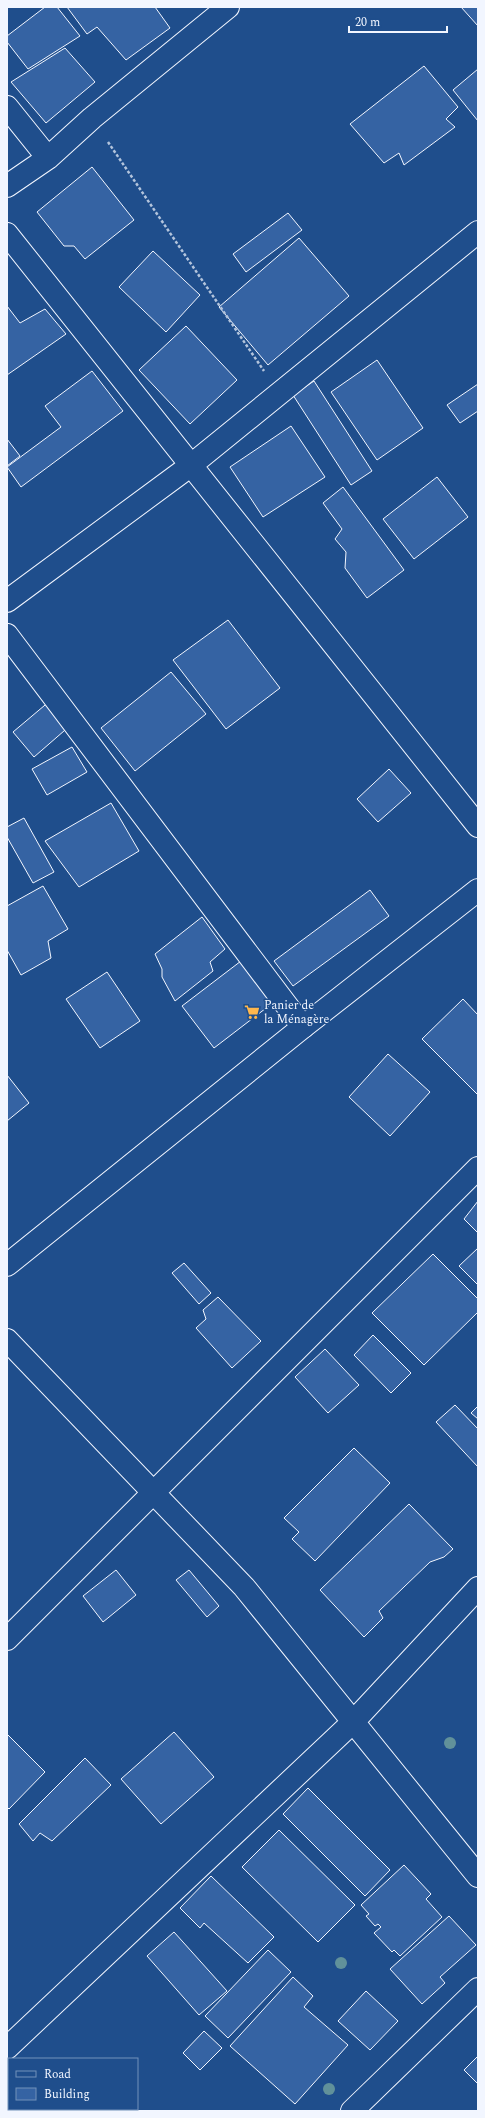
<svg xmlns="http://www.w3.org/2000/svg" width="485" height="2118" font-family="Spectral,serif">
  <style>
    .building { fill: #3563a3; stroke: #f2f6ff }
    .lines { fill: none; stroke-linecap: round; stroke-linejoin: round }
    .minor-casing { stroke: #f2f6ff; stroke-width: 24 }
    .highway-casing { stroke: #f2f6ff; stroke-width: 24 }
    .path { stroke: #b3c4dc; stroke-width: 2.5; stroke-dasharray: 3 2; stroke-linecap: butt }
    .minor { stroke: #1f4e8c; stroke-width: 22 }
    .highway { stroke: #1f4e8c; stroke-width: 22 }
    .tree { fill: #61919a }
    .labels { text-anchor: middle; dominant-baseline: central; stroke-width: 3; stroke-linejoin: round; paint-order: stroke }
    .poi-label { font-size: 12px; fill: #f2f6ff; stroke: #1f4e8c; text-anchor: start }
  </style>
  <rect width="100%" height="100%" fill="#1f4e8c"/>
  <!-- building -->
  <path class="building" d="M45,7H57L80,36L28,69L7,42V36Z
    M67,7H155L170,28L126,60L97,27L87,34Z
    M461,7H478V26Z
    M65,48L95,82L46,123L11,82Z
    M424,66L458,107L446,119L455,127L404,165L399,153L384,163L350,124Z
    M478,69V121L453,90Z
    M92,167L134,220L85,259L74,246H64L37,212Z
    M288,213L302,230L246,272L233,254Z
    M299,238L349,296L268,365L219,307Z
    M153,251L200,295L166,332L119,287Z
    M7,306L20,323L45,309L66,334L7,375Z
    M186,326L237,380L190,424L139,370Z
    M377,360L423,428L377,460L331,392Z
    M92,371L123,411L21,487L7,467L61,427L45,406Z
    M314,381L372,471L351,485L293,395Z
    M478,384V411L460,423L447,405Z
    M291,426L325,477L263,517L230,467Z
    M7,439L20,456L7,466Z
    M437,477L468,517L414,559L383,519Z
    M343,487L404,570L367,598L345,568L346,552L335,539L342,529L323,503Z
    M228,620L280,688L226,729L173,660Z
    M171,672L206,714L135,771L101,728Z
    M51,700L72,724L34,757L13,732Z
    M72,747L87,772L47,795L32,769Z
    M389,769L411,793L378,822L357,799Z
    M111,803L139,851L79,887L45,841Z
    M24,818L54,872L33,883L7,837V827Z
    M43,886L68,929L48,941L51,958L21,975L7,950V906Z
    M370,890L389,916L293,986L274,961Z
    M202,917L225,949L210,962L213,971L175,1001L162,977V969L155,954Z
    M241,961L274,1002L214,1048L182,1006Z
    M107,972L140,1021L100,1048L66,999Z
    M463,999L478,1015V1095L422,1039Z
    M388,1054L430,1092L390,1136L349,1097Z
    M7,1075L29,1103L7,1121Z
    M478,1201V1233L464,1219Z
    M478,1248V1285L459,1266Z
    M433,1254L478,1299V1312L424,1365L372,1313Z
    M184,1263L211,1293L199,1304L172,1273Z
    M218,1297L261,1341L232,1368L196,1328L206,1319L203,1310Z
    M373,1335L411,1373L391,1393L354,1355Z
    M325,1349L359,1385L328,1413L295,1377Z
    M455,1405L478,1429V1467L436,1422Z
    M478,1406V1419L471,1413Z
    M354,1448L390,1483L315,1561L292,1539L299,1532L284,1518Z
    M409,1504L453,1549L444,1557L430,1562L379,1611L383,1618L364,1637L320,1590Z
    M116,1570L136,1595L103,1622L83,1596Z
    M189,1570L219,1606L207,1617L176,1580Z
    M174,1732L214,1777L161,1824L121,1779Z
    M7,1734L45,1772L9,1809L7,1807Z
    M85,1758L111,1785L52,1841L40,1833L33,1841L19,1824Z
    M308,1788L390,1870L365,1896L283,1814Z
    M279,1830L355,1905L318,1942L242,1867Z
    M404,1865L431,1894L426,1899L442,1917L400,1956L394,1950L392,1952L374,1933L381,1927L378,1924L375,1926L366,1916L369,1914L361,1905Z
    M211,1876L274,1937L248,1963L204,1923L200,1928L180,1908Z
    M449,1916L476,1945L440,1977L445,1983L422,2004L390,1969Z
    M174,1932L227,1991L199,2015L147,1956Z
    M268,1950L291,1972L228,2038L205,2016Z
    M293,1977L313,1996L304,2007L348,2045L295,2104L230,2046Z
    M366,1991L398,2021L370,2050L338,2021Z
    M204,2031L222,2048L200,2070L183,2053Z
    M478,2056V2084L464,2070Z"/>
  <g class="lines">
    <!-- minor casing -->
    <g class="minor-casing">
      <path id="minor" d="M7,107L48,158
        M7,186L48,158L92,118L228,7
        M7,234L478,826
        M7,601L190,466L478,232
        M7,635L303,1027
        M7,1340L244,1587L478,1876
        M7,1639L478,1168
        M7,2048L353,1722L478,1588
        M352,2111L478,1989"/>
    </g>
    <!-- highway casing -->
    <g class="highway-casing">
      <path id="highway" d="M7,1265L303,1027L478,890"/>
    </g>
    <!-- path -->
    <path class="path" d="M108,142L264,371"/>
    <!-- minor -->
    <use href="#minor" class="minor"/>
    <!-- highway -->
    <use href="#highway" class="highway"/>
  </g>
  <!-- trees -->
  <g class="tree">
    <circle cx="450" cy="1743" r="6"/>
    <circle cx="341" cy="1963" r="6"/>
    <circle cx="329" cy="2089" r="6"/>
  </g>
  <!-- icons -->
  <defs>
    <g id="supermarket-bare" transform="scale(1.2)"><path d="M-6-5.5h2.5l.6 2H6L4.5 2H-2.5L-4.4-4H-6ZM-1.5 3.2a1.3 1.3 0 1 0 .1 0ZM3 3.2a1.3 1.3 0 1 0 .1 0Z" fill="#ffb74d" stroke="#1f4e8c" stroke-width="2.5" paint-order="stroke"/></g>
  </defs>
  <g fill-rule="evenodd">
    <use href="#supermarket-bare" x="252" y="1012"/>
  </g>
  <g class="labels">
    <!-- poi labels -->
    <g class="poi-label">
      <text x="264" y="1005">Panier de<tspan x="264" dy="14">la Ménagère</tspan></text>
    </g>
  </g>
  <!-- border -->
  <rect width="485" height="2118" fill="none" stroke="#f2f6ff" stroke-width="16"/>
  <!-- legend -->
  <rect x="8" y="2058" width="130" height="52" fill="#1f4e8c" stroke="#7391ba"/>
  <rect x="16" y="2071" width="20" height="6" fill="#1f4e8c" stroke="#7391ba"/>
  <text x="44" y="2078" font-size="12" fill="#f2f6ff">Road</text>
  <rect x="16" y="2088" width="20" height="12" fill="#3563a3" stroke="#7391ba"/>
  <text x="44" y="2098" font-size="12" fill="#f2f6ff">Building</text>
  <!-- scale -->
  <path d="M349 26v6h98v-6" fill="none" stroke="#f2f6ff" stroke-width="2"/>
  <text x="355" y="26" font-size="12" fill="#f2f6ff" stroke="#1f4e8c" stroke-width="3" paint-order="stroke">20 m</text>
</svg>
